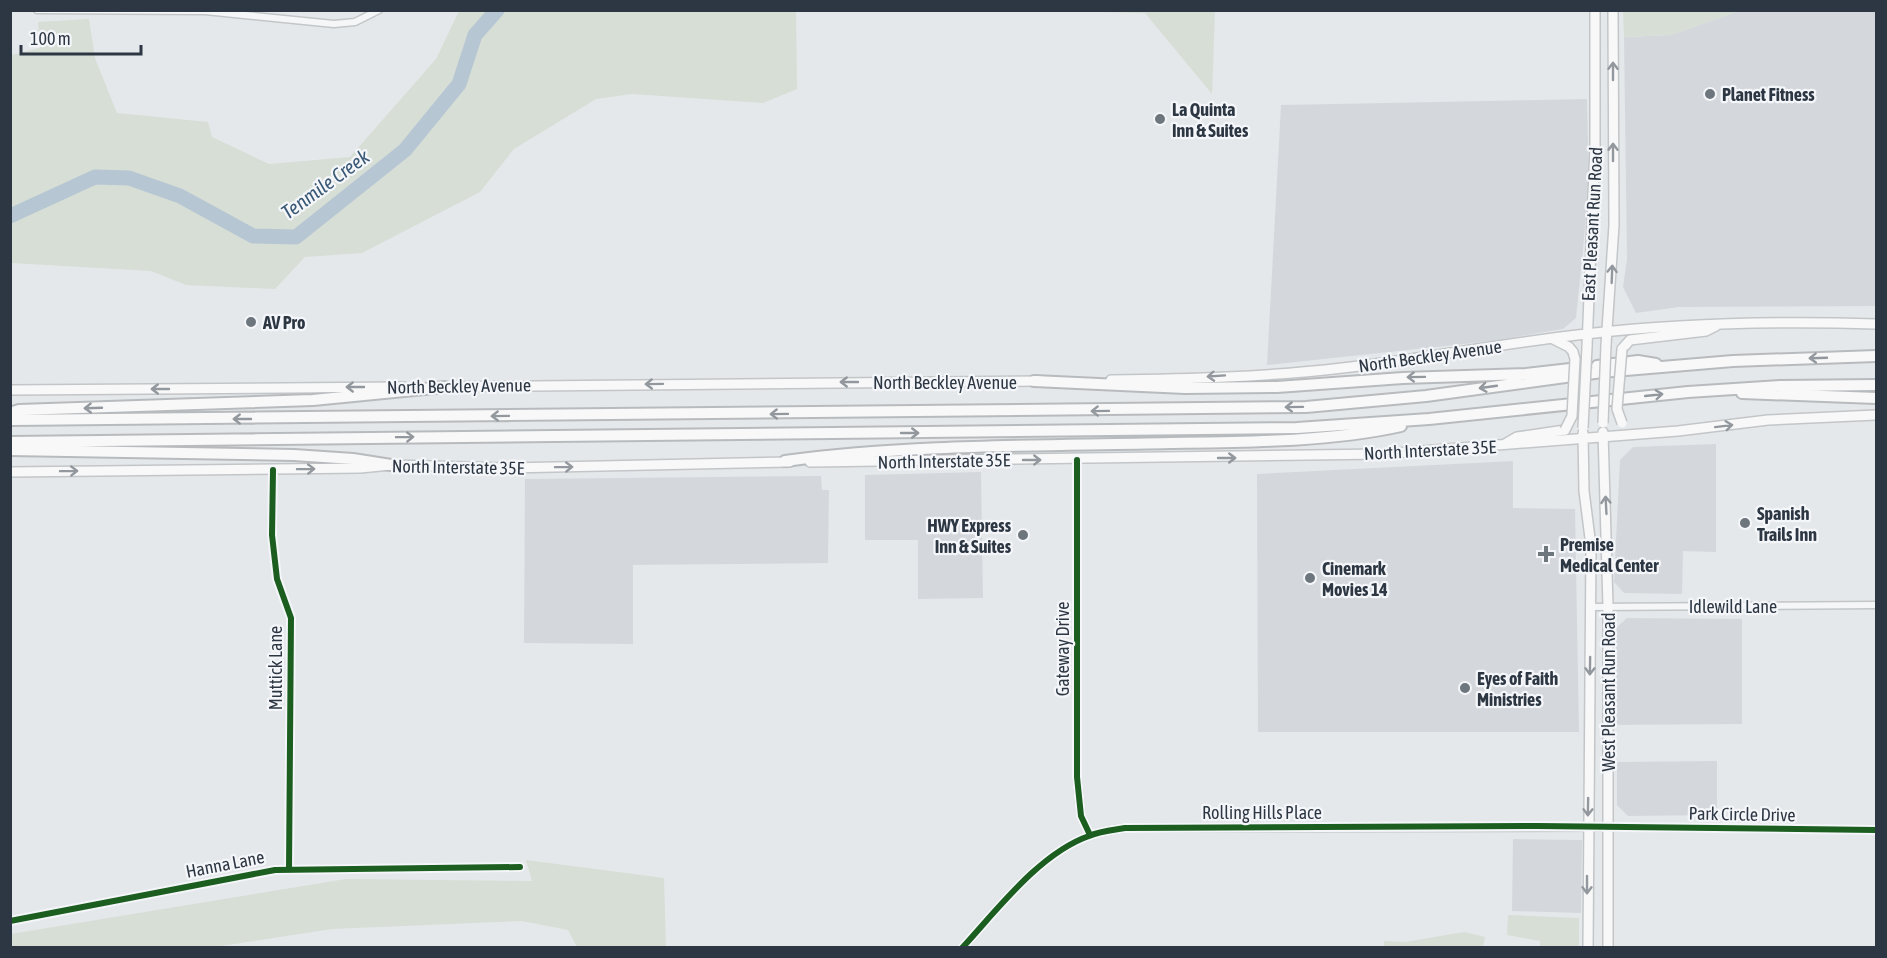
<svg xmlns="http://www.w3.org/2000/svg" width="1887" height="958" font-family="'Asap Condensed',sans-serif">
  <style>
    .built { fill: #d4d8dd }
    .green { fill: #d7ded6 }
    .lines { fill: none; stroke-linecap: round; stroke-linejoin: round }
    .river { stroke: #b6c6d3; stroke-width: 15 }
    .minor-casing { stroke: #c3c6c8; stroke-width: 9 }
    .tertiary-casing { stroke: #c3c6c8; stroke-width: 10 }
    .secondary-casing { stroke: #c3c6c8; stroke-width: 12 }
    .motorway-casing { stroke: #b8bbbe; stroke-width: 14 }
    .minor { stroke: #f5f6f7; stroke-width: 6 }
    .tertiary { stroke: #f5f6f7; stroke-width: 8 }
    .secondary { stroke: #f8f8f8; stroke-width: 9 }
    .motorway { stroke: #f8f8f8; stroke-width: 10 }
    .secondary-bridge-casing { stroke: #c3c6c8; stroke-width: 12; stroke-linecap: butt }
    .secondary-bridge { stroke: #f8f8f8; stroke-width: 9 }
    .cycleway-casing { stroke: #f4f6f9; stroke-width: 10 }
    .cycleway { stroke: #1b5e20; stroke-width: 6 }
    .oneway { stroke: #92989e }
    .poi-dot { fill: #6d757d; stroke: #f4f6f9; stroke-width: 2 }
    .labels { text-anchor: middle; dominant-baseline: central; stroke-width: 4.5; stroke-linejoin: round; paint-order: stroke }
    .poi-label { font-size: 18px; font-weight: bold; fill: #2d3743; stroke: #f4f6f9; text-anchor: start }
    .street-label { font-size: 18px; fill: #2d3743; stroke: #f4f6f9 }
    .water-label { font-size: 20px; font-style: italic; fill: #395875; stroke: #f4f6f9 }
  </style>
  <rect width="100%" height="100%" fill="#e5e8ea"/>
  <!-- built -->
  <path class="built" d="M1739,11H1876V306L1679,307L1636,313L1623,287L1627,259L1624,37L1671,35Z
    M1587,99L1589,186L1581,270L1576,318L1563,329L1492,341L1267,365L1281,105Z
    M1716,444V552L1683,551L1682,594L1624,593L1614,582L1620,460L1633,447Z
    M1513,461V508L1575,509L1579,732H1258L1257,474Z
    M981,472L983,598L918,599V540H865V475Z
    M821,476L822,490H829L828,563L633,565V644L524,643L525,479Z
    M1627,618L1742,619V724L1616,725V628Z
    M1717,761V815L1628,816L1617,805V762Z
    M1513,839L1582,840L1581,913L1512,911Z"/>
  <!-- green -->
  <path class="green" d="M459,11H796L797,89L763,103L632,94L596,99L514,149L480,192L362,253L305,257L275,289L186,285L151,271L11,263V55L40,48L38,22L89,19L95,58L117,113L208,122L212,137L269,164L350,157L436,59Z
    M1049,11H1215L1212,94L1145,13Z
    M1623,11V10L1739,11L1671,35L1624,37Z
    M526,860L664,878L666,947H577L568,930L522,921L332,929L215,947H11V934L346,879L532,881Z
    M1508,915L1579,918V947H1540V941L1507,935Z
    M1464,932L1485,937L1483,947H1384V941L1405,942Z"/>
  <g class="lines">
    <!-- river -->
    <path class="river" d="M10,216L95,177L129,178L180,196L253,236L296,237L405,150L459,84L475,35L497,10"/>
    <!-- minor casing -->
    <g class="minor-casing">
      <path id="minor" d="M37,10L205,11L334,24L355,22L379,10
        M273,470L272,535L277,579L291,618L289,870
        M1590,607L1876,605
        M1607,827L1876,830
        M10,921L275,870L520,867"/>
    </g>
    <!-- tertiary casing -->
    <g class="tertiary-casing">
      <path id="tertiary" d="M1077,460V777L1081,816L1090,835
        M962,948C997,910 1040,853 1089,836C1100,831 1113,830 1125,828L1607,827"/>
    </g>
    <!-- secondary casing -->
    <g class="secondary-casing">
      <path id="secondary" d="M1553,339L1569,347L1573,352
        M1606,345L1614,225L1613,10
        M1587,347L1595,146V10
        M1622,349L1630,340L1706,331L1716,326
        M1111,380C1188,379 1266,377 1342,368C1424,359 1504,343 1586,334C1682,323 1779,321 1876,324
        M439,387L1040,381
        M10,390L404,387
        M1603,432L1608,606V948
        M1583,433L1584,491L1591,546L1588,948
        M1505,444L1517,437L1565,430
        M810,462L1383,454L1678,431L1768,420L1876,415
        M10,472L360,468L391,465L507,468L790,462"/>
    </g>
    <!-- motorway casing -->
    <g class="motorway-casing">
      <path id="motorway" d="M1597,366L1638,361L1656,364
        M1034,381L1185,388L1277,387L1403,378L1526,374L1579,368
        M1742,393L1876,398
        M10,413L19,410L313,400L445,387
        M10,420L1306,407L1426,396L1602,372L1733,361L1876,356
        M10,442L1297,428L1429,419L1688,392L1780,386L1876,385
        M10,450L294,455L353,459L391,465
        M785,461C912,444 1042,446 1170,443C1244,442 1329,442 1401,426"/>
    </g>
    <!-- minor -->
    <use href="#minor" class="minor"/>
    <!-- tertiary -->
    <use href="#tertiary" class="tertiary"/>
    <!-- secondary -->
    <use href="#secondary" class="secondary"/>
    <!-- motorway -->
    <use href="#motorway" class="motorway"/>
    <!-- secondary-bridge casing -->
    <g class="secondary-bridge-casing">
      <path id="secondary-bridge" d="M1622,349L1617,409L1622,423
        M1603,423L1606,345
        M1583,428L1587,347
        M1565,430L1572,416L1575,359L1573,352"/>
    </g>
    <!-- secondary-bridge -->
    <use href="#secondary-bridge" class="secondary-bridge"/>
    <!-- cycleway casing -->
    <g class="cycleway-casing">
      <path id="cycleway" d="M1077,460V777L1081,816L1090,835
        M273,470L272,535L277,579L291,618L289,870
        M10,921L275,870L520,867
        M962,948C997,910 1040,853 1089,836C1100,831 1113,830 1125,828L1538,826L1876,830"/>
    </g>
    <!-- cycleway -->
    <use href="#cycleway" class="cycleway"/>
  </g>
  <!-- one-way arrows -->
  <defs><path id="oneway-shaft" d="M-6 0H5M1.5-3L5.5 0L1.5 3" fill="none" stroke-width="1.6" stroke-linecap="round" stroke-linejoin="round" transform="scale(1.5)"/></defs>
  <g class="oneway">
    <use href="#oneway-shaft" transform="translate(1613 71) rotate(-90)"/>
    <use href="#oneway-shaft" transform="translate(1613 152) rotate(-90)"/>
    <use href="#oneway-shaft" transform="translate(1612 274) rotate(-88)"/>
    <use href="#oneway-shaft" transform="translate(1818 358) rotate(178)"/>
    <use href="#oneway-shaft" transform="translate(1216 376) rotate(176)"/>
    <use href="#oneway-shaft" transform="translate(1416 377) rotate(179)"/>
    <use href="#oneway-shaft" transform="translate(849 382) rotate(180)"/>
    <use href="#oneway-shaft" transform="translate(654 384) rotate(179)"/>
    <use href="#oneway-shaft" transform="translate(355 387) rotate(180)"/>
    <use href="#oneway-shaft" transform="translate(1488 387) rotate(172)"/>
    <use href="#oneway-shaft" transform="translate(160 389) rotate(180)"/>
    <use href="#oneway-shaft" transform="translate(1654 395) rotate(-6)"/>
    <use href="#oneway-shaft" transform="translate(1294 407) rotate(179)"/>
    <use href="#oneway-shaft" transform="translate(93 408) rotate(178)"/>
    <use href="#oneway-shaft" transform="translate(1100 411) rotate(179)"/>
    <use href="#oneway-shaft" transform="translate(779 414) rotate(179)"/>
    <use href="#oneway-shaft" transform="translate(500 416) rotate(179)"/>
    <use href="#oneway-shaft" transform="translate(242 419) rotate(180)"/>
    <use href="#oneway-shaft" transform="translate(1724 426) rotate(-7)"/>
    <use href="#oneway-shaft" transform="translate(910 433)"/>
    <use href="#oneway-shaft" transform="translate(405 437) rotate(-1)"/>
    <use href="#oneway-shaft" transform="translate(1227 458)"/>
    <use href="#oneway-shaft" transform="translate(1032 460)"/>
    <use href="#oneway-shaft" transform="translate(564 467) rotate(-1)"/>
    <use href="#oneway-shaft" transform="translate(306 469) rotate(-1)"/>
    <use href="#oneway-shaft" transform="translate(69 471) rotate(-1)"/>
    <use href="#oneway-shaft" transform="translate(1606 505) rotate(-93)"/>
    <use href="#oneway-shaft" transform="translate(1590 666) rotate(91)"/>
    <use href="#oneway-shaft" transform="translate(1588 807) rotate(91)"/>
    <use href="#oneway-shaft" transform="translate(1587 885) rotate(90)"/>
  </g>
  <!-- markers -->
  <g class="poi-dot">
    <circle cx="1710" cy="94" r="6"/>
    <circle cx="1160" cy="119" r="6"/>
    <circle cx="251" cy="322" r="6"/>
    <circle cx="1745" cy="523" r="6"/>
    <circle cx="1023" cy="535" r="6"/>
    <path d="M1543 545h6v6h6v6h-6v6h-6v-6h-6v-6h6z"/>
    <circle cx="1310" cy="578" r="6"/>
    <circle cx="1465" cy="688" r="6"/>
  </g>
  <g class="labels">
    <!-- poi labels -->
    <g class="poi-label">
      <text x="1722" y="94">Planet Fitness</text>
      <text x="1172" y="109">La Quinta<tspan x="1172" dy="21">Inn &amp; Suites</tspan></text>
      <text x="263" y="322">AV Pro</text>
      <text x="1757" y="513">Spanish<tspan x="1757" dy="21">Trails Inn</tspan></text>
      <text x="1011" y="525" text-anchor="end">HWY Express<tspan x="1011" dy="21">Inn &amp; Suites</tspan></text>
      <text x="1560" y="544">Premise<tspan x="1560" dy="21">Medical Center</tspan></text>
      <text x="1322" y="568">Cinemark<tspan x="1322" dy="21">Movies 14</tspan></text>
      <text x="1477" y="678">Eyes of Faith<tspan x="1477" dy="21">Ministries</tspan></text>
    </g>
    <!-- street labels -->
    <g class="street-label">
      <text transform="translate(1592 224) rotate(-87)">East Pleasant Run Road</text>
      <text transform="translate(1430 356) rotate(-8)">North Beckley Avenue</text>
      <text x="945" y="382">North Beckley Avenue</text>
      <text transform="translate(459 386) rotate(-1)">North Beckley Avenue</text>
      <text transform="translate(1430 450) rotate(-3)">North Interstate 35E</text>
      <text transform="translate(944 461) rotate(-1)">North Interstate 35E</text>
      <text transform="translate(458 467) rotate(1)">North Interstate 35E</text>
      <text x="1733" y="606">Idlewild Lane</text>
      <text transform="translate(1062 649) rotate(-90)">Gateway Drive</text>
      <text transform="translate(275 668) rotate(-90)">Muttick Lane</text>
      <text transform="translate(1608 692) rotate(-90)">West Pleasant Run Road</text>
      <text x="1262" y="812">Rolling Hills Place</text>
      <text transform="translate(1742 814) rotate(1)">Park Circle Drive</text>
      <text transform="translate(225 864) rotate(-11)">Hanna Lane</text>
    </g>
    <!-- water labels -->
    <g class="water-label">
      <text transform="translate(325 184) rotate(-36)">Tenmile Creek</text>
    </g>
  </g>
  <!-- border -->
  <rect width="1887" height="958" fill="none" stroke="#2d3743" stroke-width="24"/>
  <!-- scale -->
  <path d="M21 45v9h120v-9" fill="none" stroke="#2d3743" stroke-width="3"/>
  <text x="30" y="45" font-size="18" fill="#2d3743" stroke="#f4f6f9" stroke-width="4.5" paint-order="stroke">100 m</text>
</svg>
